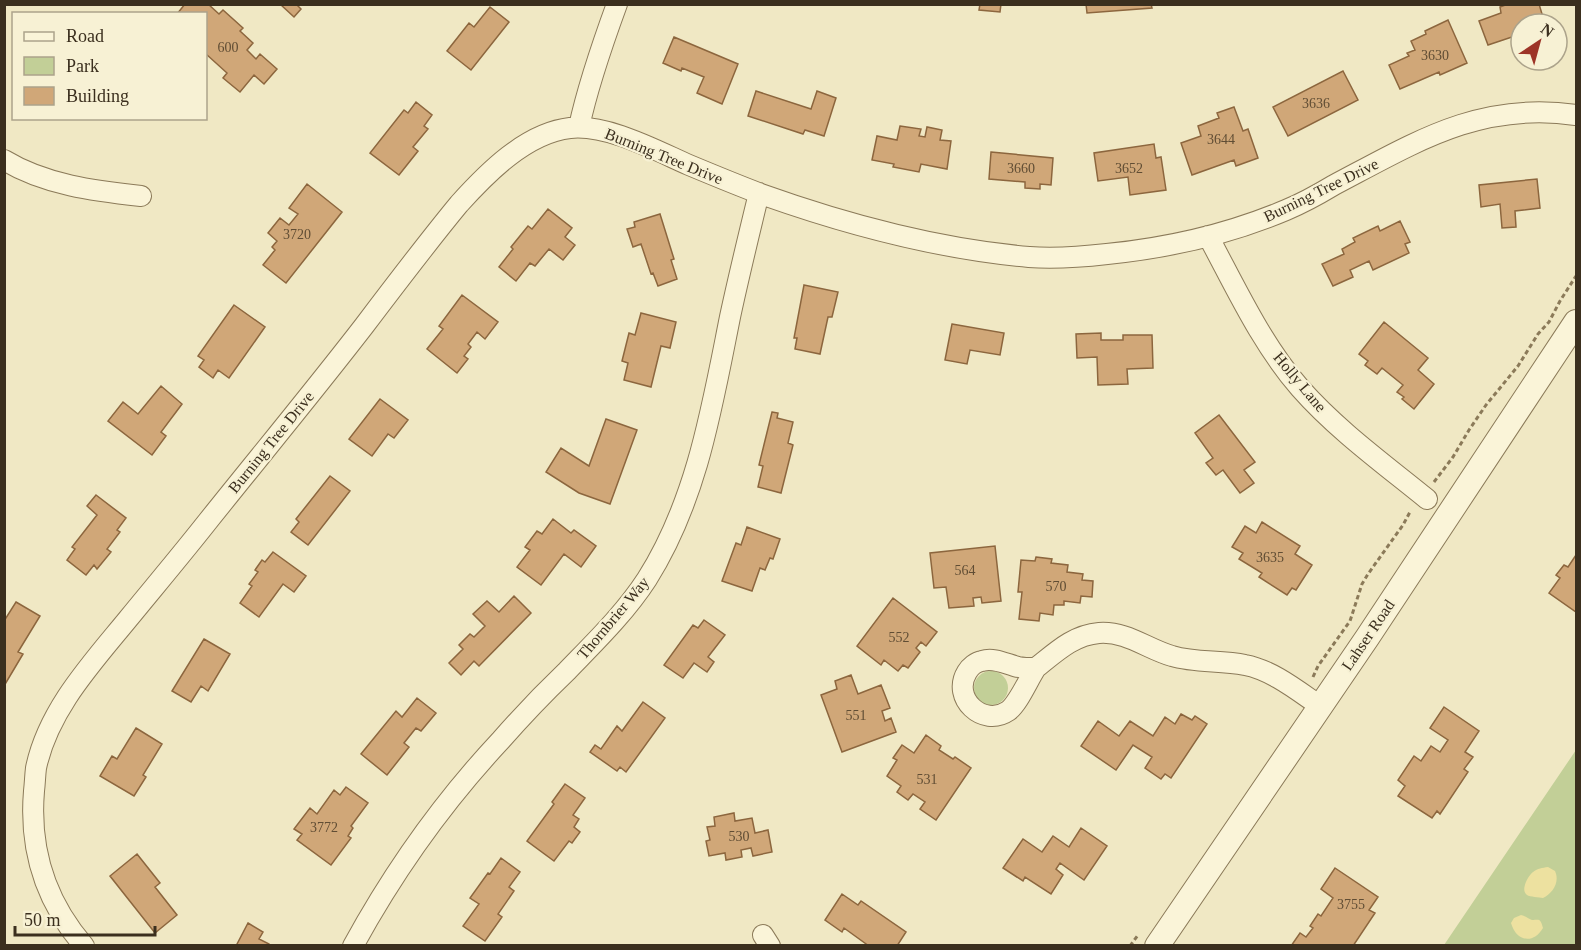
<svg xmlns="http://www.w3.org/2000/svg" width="1581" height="950" font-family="'Times New Roman',serif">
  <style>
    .green { fill: #c2cf97 }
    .sand { fill: #ede1a0 }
    .building { fill: #d0a778; stroke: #8c663e; stroke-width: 1.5 }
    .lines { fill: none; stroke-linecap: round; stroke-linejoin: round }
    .minor-casing { stroke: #8b7a59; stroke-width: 22 }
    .tertiary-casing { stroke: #8b7a59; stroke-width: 26 }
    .path { stroke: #8b7a59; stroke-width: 3; stroke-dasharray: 4.5 3; stroke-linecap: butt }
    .minor { stroke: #faf4d8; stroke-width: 20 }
    .tertiary { stroke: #faf4d8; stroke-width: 24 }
    .labels { text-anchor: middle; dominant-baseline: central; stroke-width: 4.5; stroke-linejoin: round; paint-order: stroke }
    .number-label { font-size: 14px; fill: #604d34 }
    .street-label { font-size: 16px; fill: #3b2f1e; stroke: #f7f1d4 }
  </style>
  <rect width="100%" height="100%" fill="#f0e8c4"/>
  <!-- green -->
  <path class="green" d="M974 688a17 17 0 1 1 34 0a17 17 0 1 1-34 0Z
    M1576,750V945H1444Z"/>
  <!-- sand -->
  <path class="sand" d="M1548,867L1555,871C1560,882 1553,893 1543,898C1539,897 1530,897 1527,895C1520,890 1528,876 1533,872C1538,868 1542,868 1548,867Z
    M1521,915C1525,916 1529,919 1532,920C1540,920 1540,918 1543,928C1533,945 1516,941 1511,923L1514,918Z"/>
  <!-- building -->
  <path class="building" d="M185,4H208L219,14L223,10L243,28L240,31L253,43L247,50L256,59L260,54L277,69L264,84L254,75L240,92L223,78L227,73L206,54V14H177Z
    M280,4H296L301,9L294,17Z
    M980,4H1001L1000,12L979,10Z
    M1086,4H1151L1152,8L1087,13Z
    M1508,4H1539L1545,24L1549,22L1550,24H1521V34L1488,45L1479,21L1501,13L1500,7Z
    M490,7L509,22L471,70L447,51L469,23L474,27Z
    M1448,20L1467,63L1440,75L1439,72L1400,89L1389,65L1409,56L1407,53L1415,50L1411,41L1426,34L1425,31Z
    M674,37L738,64L722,104L697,93L704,77L682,68L681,71L663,63Z
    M1343,71L1358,100L1288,136L1273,107Z
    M756,91L811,109L817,91L836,98L824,136L805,130L803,134L748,116Z
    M416,102L432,115L424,126L428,129L413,147L418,151L399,175L370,153L404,110L408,113Z
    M1234,107L1243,131L1248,129L1258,158L1236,166L1234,160L1192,175L1181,143L1201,136L1198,126L1219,118L1217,113Z
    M900,126L921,129L919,136L925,137L927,127L942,130L940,140L951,141L947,169L921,164L919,172L893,167L894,164L872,160L877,136L897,140Z
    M1154,144L1156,158L1161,157L1166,190L1130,195L1128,177L1098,181L1094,153Z
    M991,152L1053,158L1051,185L1040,184V189L1025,188V182L989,179Z
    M1537,179L1540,208L1515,211L1516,227L1502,228L1500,204L1481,207L1479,185Z
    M307,184L342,212L286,283L263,265L275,250L272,247L277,241L268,233L280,218L289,225L298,214L289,208Z
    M548,209L572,228L565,237L575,245L563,260L549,249L535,266L530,263L516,281L499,267L513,249L511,247L528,226L532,229Z
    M660,214L674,259L671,260L677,279L658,286L653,273L651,274L641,244L633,247L627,229L635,227L634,222Z
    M1400,221L1410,242L1405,244L1409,253L1373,270L1369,261L1350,270L1353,277L1333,286L1322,264L1344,254L1342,249L1355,242L1353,238L1378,226L1380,231Z
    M804,285L838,292L832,317H828L820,354L795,349L797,338H794Z
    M462,295L498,322L485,339L477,332L468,344L471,347L464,356L468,359L457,373L427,349L443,329L439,326Z
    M234,305L265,327L229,378L218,370L213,378L199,367L204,360L198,356Z
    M641,313L676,322L670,348L661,346L651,387L624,380L628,363L622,361L629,333L635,335Z
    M1384,322L1428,358L1418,370L1434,384L1414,409L1402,399L1404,397L1397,392L1403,385L1382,368L1377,374L1365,365L1368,361L1359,354Z
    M952,324L1004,333L1000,355L970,350L967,364L945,360Z
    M1101,333V340H1123V335H1152L1153,368L1127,369L1128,384L1098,385L1097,357L1077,358L1076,334Z
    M161,386L182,404L161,432L166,436L152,455L108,421L123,402L138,414Z
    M380,399L408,420L394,438L388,434L372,456L349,439Z
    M772,412L778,413L777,418L793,422L788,443L793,445L781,493L758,487L763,466L759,465Z
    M1219,415L1255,462L1244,470L1254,483L1240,493L1223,470L1216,475L1206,463L1213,458L1195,433Z
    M606,419L637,430L610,504L579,493L546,472L561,448L589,466Z
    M330,476L350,491L308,545L291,532L299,522L296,519Z
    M96,495L126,518L117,530L120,532L107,549L111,552L97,569L94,565L86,575L67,560L75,549L72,547L97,515L87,506Z
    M553,519L571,533L574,530L596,546L581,567L564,554L541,585L517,567L530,550L525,547L537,531L542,534Z
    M1262,522L1300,546L1295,554L1312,565L1296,590L1292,588L1287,595L1259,577L1262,573L1239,559L1243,553L1232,547L1245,526L1256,533Z
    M747,527L780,539L773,559L770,558L765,570L760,568L752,591L722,581L736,543L741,545Z
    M995,546L1001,601L982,603L981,597L973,598L974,606L949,608L946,587L934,588L930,553Z
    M273,552L306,576L294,592L283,584L259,617L240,603L252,586L249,584L258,572L255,570L262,560L265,562Z
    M1576,555V612L1549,593L1560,578L1556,575L1564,565L1568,567Z
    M1036,557L1052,559L1051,563L1068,565L1067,572L1083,574L1082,580L1093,581L1092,597L1081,596L1080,603L1064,601V605H1054L1053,615L1040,613L1039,621L1019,619L1022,592H1018L1021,560L1035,561Z
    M514,596L531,613L479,666L474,661L461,675L449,663L463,649L459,645L470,634L474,637L485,626L473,614L487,601L499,612Z
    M893,598L937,632L926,646L921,642L916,648L920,652L908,668L903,665L898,671L884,660L881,665L857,646Z
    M16,602L40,616L18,652L23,654L4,686V621Z
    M704,620L725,635L708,657L714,662L707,672L694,663L683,678L664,665L693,625L698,628Z
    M204,639L230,654L208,691L201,686L191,702L172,691Z
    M851,675L858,694L881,685L890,708L882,711L885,721L891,718L896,732L842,752L821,695L837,689L835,681Z
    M417,698L436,713L421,731L416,728L404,743L409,747L387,775L361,754L396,711L402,717Z
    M643,702L665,718L626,772L620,767L617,771L590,752L595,745L601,749L617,726L622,731Z
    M1444,707L1479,731L1465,752L1473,757L1464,769L1468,772L1440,814L1437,811L1432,818L1398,796L1405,786L1398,780L1414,756L1421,761L1431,746L1440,752L1448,740L1430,728Z
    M1181,714L1192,720L1195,716L1207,724L1171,778L1165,774L1161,779L1145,768L1152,757L1133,745L1116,770L1081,746L1098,721L1119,736L1130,721L1153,736L1165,717L1175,724Z
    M136,728L162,744L143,775L146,777L134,796L100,776L112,756L117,759Z
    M926,735L941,746L939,750L953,759L955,757L971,768L936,820L920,809L925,802L913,794L908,800L897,792L901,786L887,776L897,760L893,758L902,745L914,753Z
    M565,784L585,798L573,815L579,819L574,827L580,832L572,843L569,841L554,861L527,841L554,804L552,802Z
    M346,787L368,803L351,826L353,828L348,836L351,838L331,865L297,840L302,834L294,829L310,808L317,814L334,790L340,795Z
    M734,813L735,821L752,818L755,833L768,830L772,852L753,856L751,848L741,850L742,857L726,860L725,853L709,856L706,841L710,840L707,827L715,826L714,817Z
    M1081,828L1107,846L1084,880L1060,863L1056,869L1063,875L1051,894L1025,877L1023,881L1003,868L1023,839L1042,852L1053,836L1069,847Z
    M137,854L160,883L155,887L177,915L155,933L110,876Z
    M501,858L520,872L509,887L514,891L498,914L502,917L485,941L463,926L479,904L470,898L488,873L490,874Z
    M1335,868L1378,897L1369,910L1375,913L1353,946H1291L1300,933L1306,937L1313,928L1310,926L1318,914L1321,916L1333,898L1321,889Z
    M842,894L858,905L861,901L906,932L897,946H869L844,928L842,932L825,920Z
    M248,923L263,932L259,939L269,944V946H236Z"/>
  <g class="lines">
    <!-- minor casing -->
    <g class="minor-casing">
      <path id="minor" d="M579,127C588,85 602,45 617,4
        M4,160C45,185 95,191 141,196
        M1208,236C1236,288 1261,343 1300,388C1337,430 1384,464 1427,499
        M1036,668C1028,680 1018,704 1008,711C983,728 951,698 967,672C970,667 976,662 982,661C994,657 1006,664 1018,667C1024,668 1030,668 1036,668C1055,653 1073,635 1099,633C1127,631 1147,649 1172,656C1195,663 1221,660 1245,665C1272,670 1298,691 1320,706
        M763,935L770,946
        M84,946C45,901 29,850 34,791C35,783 35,776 36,768C48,710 92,663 128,619C155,586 182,554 208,521C260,456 313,392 364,326C395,285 426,244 459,204C487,173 526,133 570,128C607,124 655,150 689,165C713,175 737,185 761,194C845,224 940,249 1029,257C1055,259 1081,257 1107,254C1168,248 1229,234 1286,210C1303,203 1319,194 1334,185C1416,142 1480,101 1576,115
        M353,946C394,871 443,802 501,740C522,716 544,693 567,671C595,642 625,613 647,579C697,500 712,407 730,317C739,275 749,234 759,193"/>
    </g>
    <!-- tertiary casing -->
    <g class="tertiary-casing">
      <path id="tertiary" d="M1157,946L1367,638L1576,322"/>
    </g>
    <!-- path -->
    <path class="path" d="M1434,482L1453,457L1469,430L1486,405L1518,366L1538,334L1549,322L1560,301L1576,276
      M1313,677L1318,666L1350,621L1362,584L1368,574L1403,525L1411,510
      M1130,946L1138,935"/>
    <!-- minor -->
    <use href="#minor" class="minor"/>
    <!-- tertiary -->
    <use href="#tertiary" class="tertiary"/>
  </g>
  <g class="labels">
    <!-- number labels -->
    <g class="number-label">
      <text x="228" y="47">600</text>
      <text x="1435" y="55">3630</text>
      <text x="1316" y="103">3636</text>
      <text x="1221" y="139">3644</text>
      <text x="1021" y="168">3660</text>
      <text x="1129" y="168">3652</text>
      <text x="297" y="234">3720</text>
      <text x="1270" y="557">3635</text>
      <text x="965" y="570">564</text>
      <text x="1056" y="586">570</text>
      <text x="899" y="637">552</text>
      <text x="856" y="715">551</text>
      <text x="927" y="779">531</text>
      <text x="324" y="827">3772</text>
      <text x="739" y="836">530</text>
      <text x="1351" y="904">3755</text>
    </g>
    <!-- street labels -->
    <g class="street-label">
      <text transform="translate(664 156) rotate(22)">Burning Tree Drive</text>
      <text transform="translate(1321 190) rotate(-26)">Burning Tree Drive</text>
      <text transform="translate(1300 382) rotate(50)">Holly Lane</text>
      <text transform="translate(271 442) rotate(-51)">Burning Tree Drive</text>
      <text transform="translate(613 618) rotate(-50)">Thornbrier Way</text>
      <text transform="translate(1368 635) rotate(-56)">Lahser Road</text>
    </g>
  </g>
  <!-- border -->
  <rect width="1581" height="950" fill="none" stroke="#3b2f1e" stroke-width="12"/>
  <!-- legend -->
  <rect x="12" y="12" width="195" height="108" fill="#f7f1d4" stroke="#aca38b" stroke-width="1.5"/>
  <rect x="24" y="32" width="30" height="9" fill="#faf4d8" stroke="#aca38b" stroke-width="1.5"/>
  <text x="66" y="42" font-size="18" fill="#3b2f1e">Road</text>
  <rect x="24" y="57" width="30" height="18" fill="#c2cf97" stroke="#aca38b" stroke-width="1.5"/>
  <text x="66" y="72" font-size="18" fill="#3b2f1e">Park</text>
  <rect x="24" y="87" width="30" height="18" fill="#d0a778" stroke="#aca38b" stroke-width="1.5"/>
  <text x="66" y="102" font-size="18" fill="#3b2f1e">Building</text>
  <!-- north arrow -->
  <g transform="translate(1539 42) rotate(36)"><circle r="28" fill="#f7f1d4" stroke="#aca38b" stroke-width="1.5"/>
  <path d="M0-4.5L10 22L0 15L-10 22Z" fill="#9d3427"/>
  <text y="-9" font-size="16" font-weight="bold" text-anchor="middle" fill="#3b2f1e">N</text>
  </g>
  <!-- scale -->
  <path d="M15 926v9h140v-9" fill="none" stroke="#3b2f1e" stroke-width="3"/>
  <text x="24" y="926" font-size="18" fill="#3b2f1e" stroke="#f7f1d4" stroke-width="4.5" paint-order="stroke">50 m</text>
</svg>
